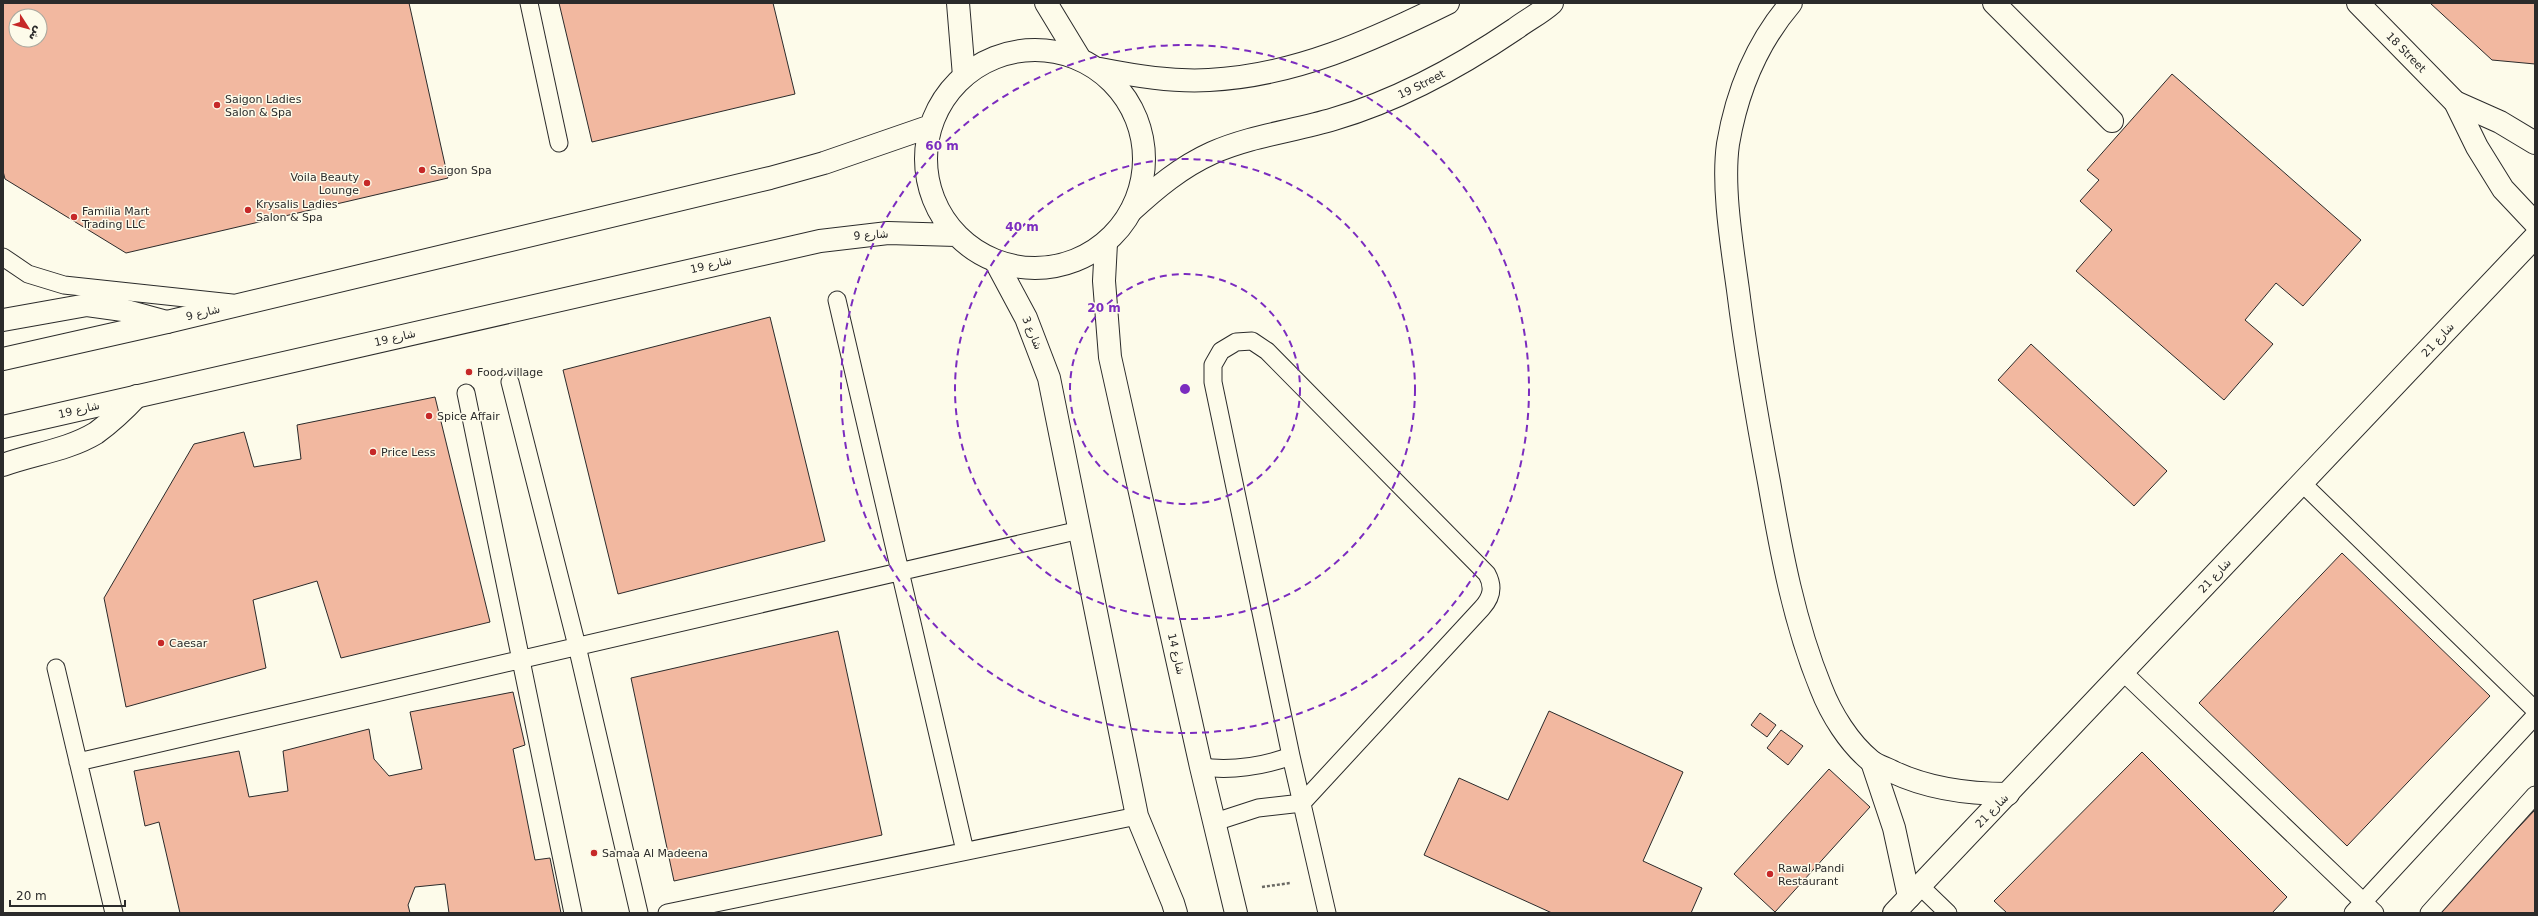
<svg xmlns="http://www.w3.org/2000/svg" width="2538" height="916" font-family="'DejaVu Sans','Noto Sans Arabic',sans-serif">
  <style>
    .building { fill: #f2b8a0; stroke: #2b2b2b; fill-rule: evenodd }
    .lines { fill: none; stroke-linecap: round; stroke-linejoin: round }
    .service-casing { stroke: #2b2b2b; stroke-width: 19 }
    .minor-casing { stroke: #2b2b2b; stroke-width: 24 }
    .tertiary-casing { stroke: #2b2b2b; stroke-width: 24 }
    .primary-casing { stroke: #2b2b2b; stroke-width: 24 }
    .path { stroke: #6a6964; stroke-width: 2.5; stroke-dasharray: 3 2; stroke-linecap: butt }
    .service { stroke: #fdfbea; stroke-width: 17 }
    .minor { stroke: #fdfbea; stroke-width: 22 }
    .tertiary { stroke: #fdfbea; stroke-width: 22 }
    .primary { stroke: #fdfbea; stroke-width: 22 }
    .ring { fill: none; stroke: #7b2cbf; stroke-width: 2; stroke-dasharray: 7 5 }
    .poi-dot { fill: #c62828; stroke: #fdfbea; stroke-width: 1.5 }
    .labels { text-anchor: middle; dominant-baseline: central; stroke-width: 3; stroke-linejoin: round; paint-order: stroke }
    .street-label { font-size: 11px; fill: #2b2b2b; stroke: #fdfbea }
    .poi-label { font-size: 11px; fill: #2b2b2b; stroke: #fdfbea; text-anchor: start }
    .centre { fill: #7b2cbf; stroke: #fdfbea; stroke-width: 2 }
    .ring-label { font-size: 12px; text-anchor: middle; font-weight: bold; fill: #7b2cbf; stroke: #fdfbea; stroke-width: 3; stroke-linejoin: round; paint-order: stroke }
  </style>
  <rect width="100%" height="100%" fill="#fdfbea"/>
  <!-- building -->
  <path class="building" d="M3,3H409L448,178L126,253L5,179L3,171ZM16,16H40V40H16Z
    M559,3H773L795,94L592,142Z
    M2430,3H2535V64L2492,60Z
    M2172,74L2361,240L2303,306L2276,283L2245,320L2273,344L2224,400L2076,271L2112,230L2080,201L2099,180L2087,170Z
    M770,317L825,541L618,594L563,370Z
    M2031,344L2167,471L2134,506L1998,380Z
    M435,397L490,622L341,658L317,581L253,600L266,668L126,707L104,598L194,444L244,432L254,467L301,459L297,425Z
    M2342,553L2490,696L2347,846L2199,703Z
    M838,631L882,835L674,881L631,678Z
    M513,692L525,745L513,749L535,860L550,858L561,913H449L445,884L415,887L408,905L410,913H180L159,822L145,826L134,771L239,751L249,797L288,791L283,751L369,729L374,759L389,776L422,769L410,712Z
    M1549,711L1683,772L1643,861L1702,888L1691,913H1552L1424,855L1459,778L1508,800Z
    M1760,713L1776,725L1767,737L1751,725Z
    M1781,730L1803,746L1788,765L1767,748Z
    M2142,752L2287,897L2272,913H2007L1994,901Z
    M1829,769L1870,807L1775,912L1734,874Z
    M2535,810V913H2437Z"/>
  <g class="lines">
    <!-- service casing -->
    <g class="service-casing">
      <path id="service" d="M529,3L559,143
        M3,257L28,274L64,285L232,303
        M837,300L965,851
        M510,382L577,646L639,913
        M466,393L573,913
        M2302,483L2535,710
        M56,668L114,913
        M2124,673L2375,913
        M78,762L1080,530
        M1201,767C1233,771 1261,767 1291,756
        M1215,822L1258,808L1302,803L1482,608C1492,597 1494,587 1487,574L1267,351L1252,341L1236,342L1221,351L1213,365V382L1291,756L1327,913
        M1920,886L1948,913
        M667,913L1137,816
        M2353,913L2535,716
        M2429,913L2535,795"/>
    </g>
    <!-- minor casing -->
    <g class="minor-casing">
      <g id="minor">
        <path d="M958,3L964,76"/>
        <path d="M1046,3L1080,59"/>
        <path d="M1791,3C1756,44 1737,91 1728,144C1722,187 1732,246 1738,290C1746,354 1757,418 1769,482C1781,551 1794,622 1821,688C1831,714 1849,743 1871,761C1877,766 1886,768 1893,772C1929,789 1967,794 2008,794"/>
        <path d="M1994,3L2112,121"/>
        <path id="s1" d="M2358,3L2455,102L2477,147L2503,189L2535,223"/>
        <path d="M1100,69C1136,76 1172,82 1209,80C1294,76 1373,40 1448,3"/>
        <path d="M2455,102L2500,122L2535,143"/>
        <path id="s2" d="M1131,211C1156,188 1181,167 1212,153C1250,136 1294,131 1334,119C1399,100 1459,67 1515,29C1527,20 1541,13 1552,3"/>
        <path d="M1106,243L1104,281L1110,357L1201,767L1236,913"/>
        <path d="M996,262L1026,318L1049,378L1137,816L1173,903L1176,913"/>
        <path d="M1872,762L1894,828L1909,897"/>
        <path d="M1894,913L2535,237"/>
      </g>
    </g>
    <!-- tertiary casing -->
    <g class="tertiary-casing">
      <path id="tertiary" d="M926 159a109 109 0 1 1 218 0a109 109 0 1 1-218 0Z
        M3,359L167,322L770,178L824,163L931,126
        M3,427L820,241L888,233L956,235"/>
    </g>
    <!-- primary casing -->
    <g class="primary-casing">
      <path id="primary" d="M3,320L87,305L123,310L167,322
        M3,465C33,454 68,450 96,433C111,422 124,410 137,396"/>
    </g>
    <!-- path -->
    <path class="path" d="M1262,887L1290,883"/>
    <!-- service -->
    <use href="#service" class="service"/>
    <!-- minor -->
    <use href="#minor" class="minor"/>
    <!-- tertiary -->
    <use href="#tertiary" class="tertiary"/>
    <!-- primary -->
    <use href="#primary" class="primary"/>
  </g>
  <!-- distance rings -->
  <g class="ring">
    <circle cx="1185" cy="389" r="115"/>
    <circle cx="1185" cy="389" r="230"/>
    <circle cx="1185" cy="389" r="344"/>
  </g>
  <!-- markers -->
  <g class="poi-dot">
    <circle cx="217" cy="105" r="4"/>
    <circle cx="422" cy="170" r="4"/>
    <circle cx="367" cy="183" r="4"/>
    <circle cx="248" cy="210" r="4"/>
    <circle cx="74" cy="217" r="4"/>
    <circle cx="469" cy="372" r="4"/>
    <circle cx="429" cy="416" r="4"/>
    <circle cx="373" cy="452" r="4"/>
    <circle cx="161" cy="643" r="4"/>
    <circle cx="594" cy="853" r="4"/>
    <circle cx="1770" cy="874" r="4"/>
  </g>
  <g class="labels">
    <!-- street labels -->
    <g class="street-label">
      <text stroke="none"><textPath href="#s1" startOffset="69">18 Street</textPath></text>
      <text stroke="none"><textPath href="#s2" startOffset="321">19 Street</textPath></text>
      <text transform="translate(871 235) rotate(-4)">شارع 9</text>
      <text transform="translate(711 265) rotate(-13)">شارع 19</text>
      <text transform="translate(203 313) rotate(-14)">شارع 9</text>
      <text transform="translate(1032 333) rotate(67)">شارع 3</text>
      <text transform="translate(395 338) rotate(-13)">شارع 19</text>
      <text transform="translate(2438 340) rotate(-47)">شارع 21</text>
      <text transform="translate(79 410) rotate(-13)">شارع 19</text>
      <text transform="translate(2215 576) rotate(-47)">شارع 21</text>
      <text transform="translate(1176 654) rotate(77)">شارع 14</text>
      <text transform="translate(1992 811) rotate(-46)">شارع 21</text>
    </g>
    <!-- poi labels -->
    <g class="poi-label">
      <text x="225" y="99">Saigon Ladies<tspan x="225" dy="13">Salon &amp; Spa</tspan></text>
      <text x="430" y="170">Saigon Spa</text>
      <text x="359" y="177" text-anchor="end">Voila Beauty<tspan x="359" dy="13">Lounge</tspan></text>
      <text x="256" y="204">Krysalis Ladies<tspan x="256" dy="13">Salon &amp; Spa</tspan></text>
      <text x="82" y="211">Familia Mart<tspan x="82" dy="13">Trading LLC</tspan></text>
      <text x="477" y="372">Food village</text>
      <text x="437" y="416">Spice Affair</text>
      <text x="381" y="452">Price Less</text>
      <text x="169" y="643">Caesar</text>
      <text x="602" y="853">Samaa Al Madeena</text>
      <text x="1778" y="868">Rawal Pandi<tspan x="1778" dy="13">Restaurant</tspan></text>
    </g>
  </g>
  <circle cx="1185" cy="389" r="6" class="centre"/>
  <g class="ring-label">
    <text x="942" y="150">60 m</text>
    <text x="1022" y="231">40 m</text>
    <text x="1104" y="312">20 m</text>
  </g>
  <!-- border -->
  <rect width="2538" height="916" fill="none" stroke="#2b2b2b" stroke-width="8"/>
  <!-- north arrow -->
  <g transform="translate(28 28) rotate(126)"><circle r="19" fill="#fdfbea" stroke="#a9a89e"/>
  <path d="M0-3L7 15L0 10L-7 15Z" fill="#c62828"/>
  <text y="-6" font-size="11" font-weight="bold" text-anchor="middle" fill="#2b2b2b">ش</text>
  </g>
  <!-- scale -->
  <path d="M10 900v6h115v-6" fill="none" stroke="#2b2b2b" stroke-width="2"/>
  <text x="16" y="900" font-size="12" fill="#2b2b2b" stroke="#fdfbea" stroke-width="3" paint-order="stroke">20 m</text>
</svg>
